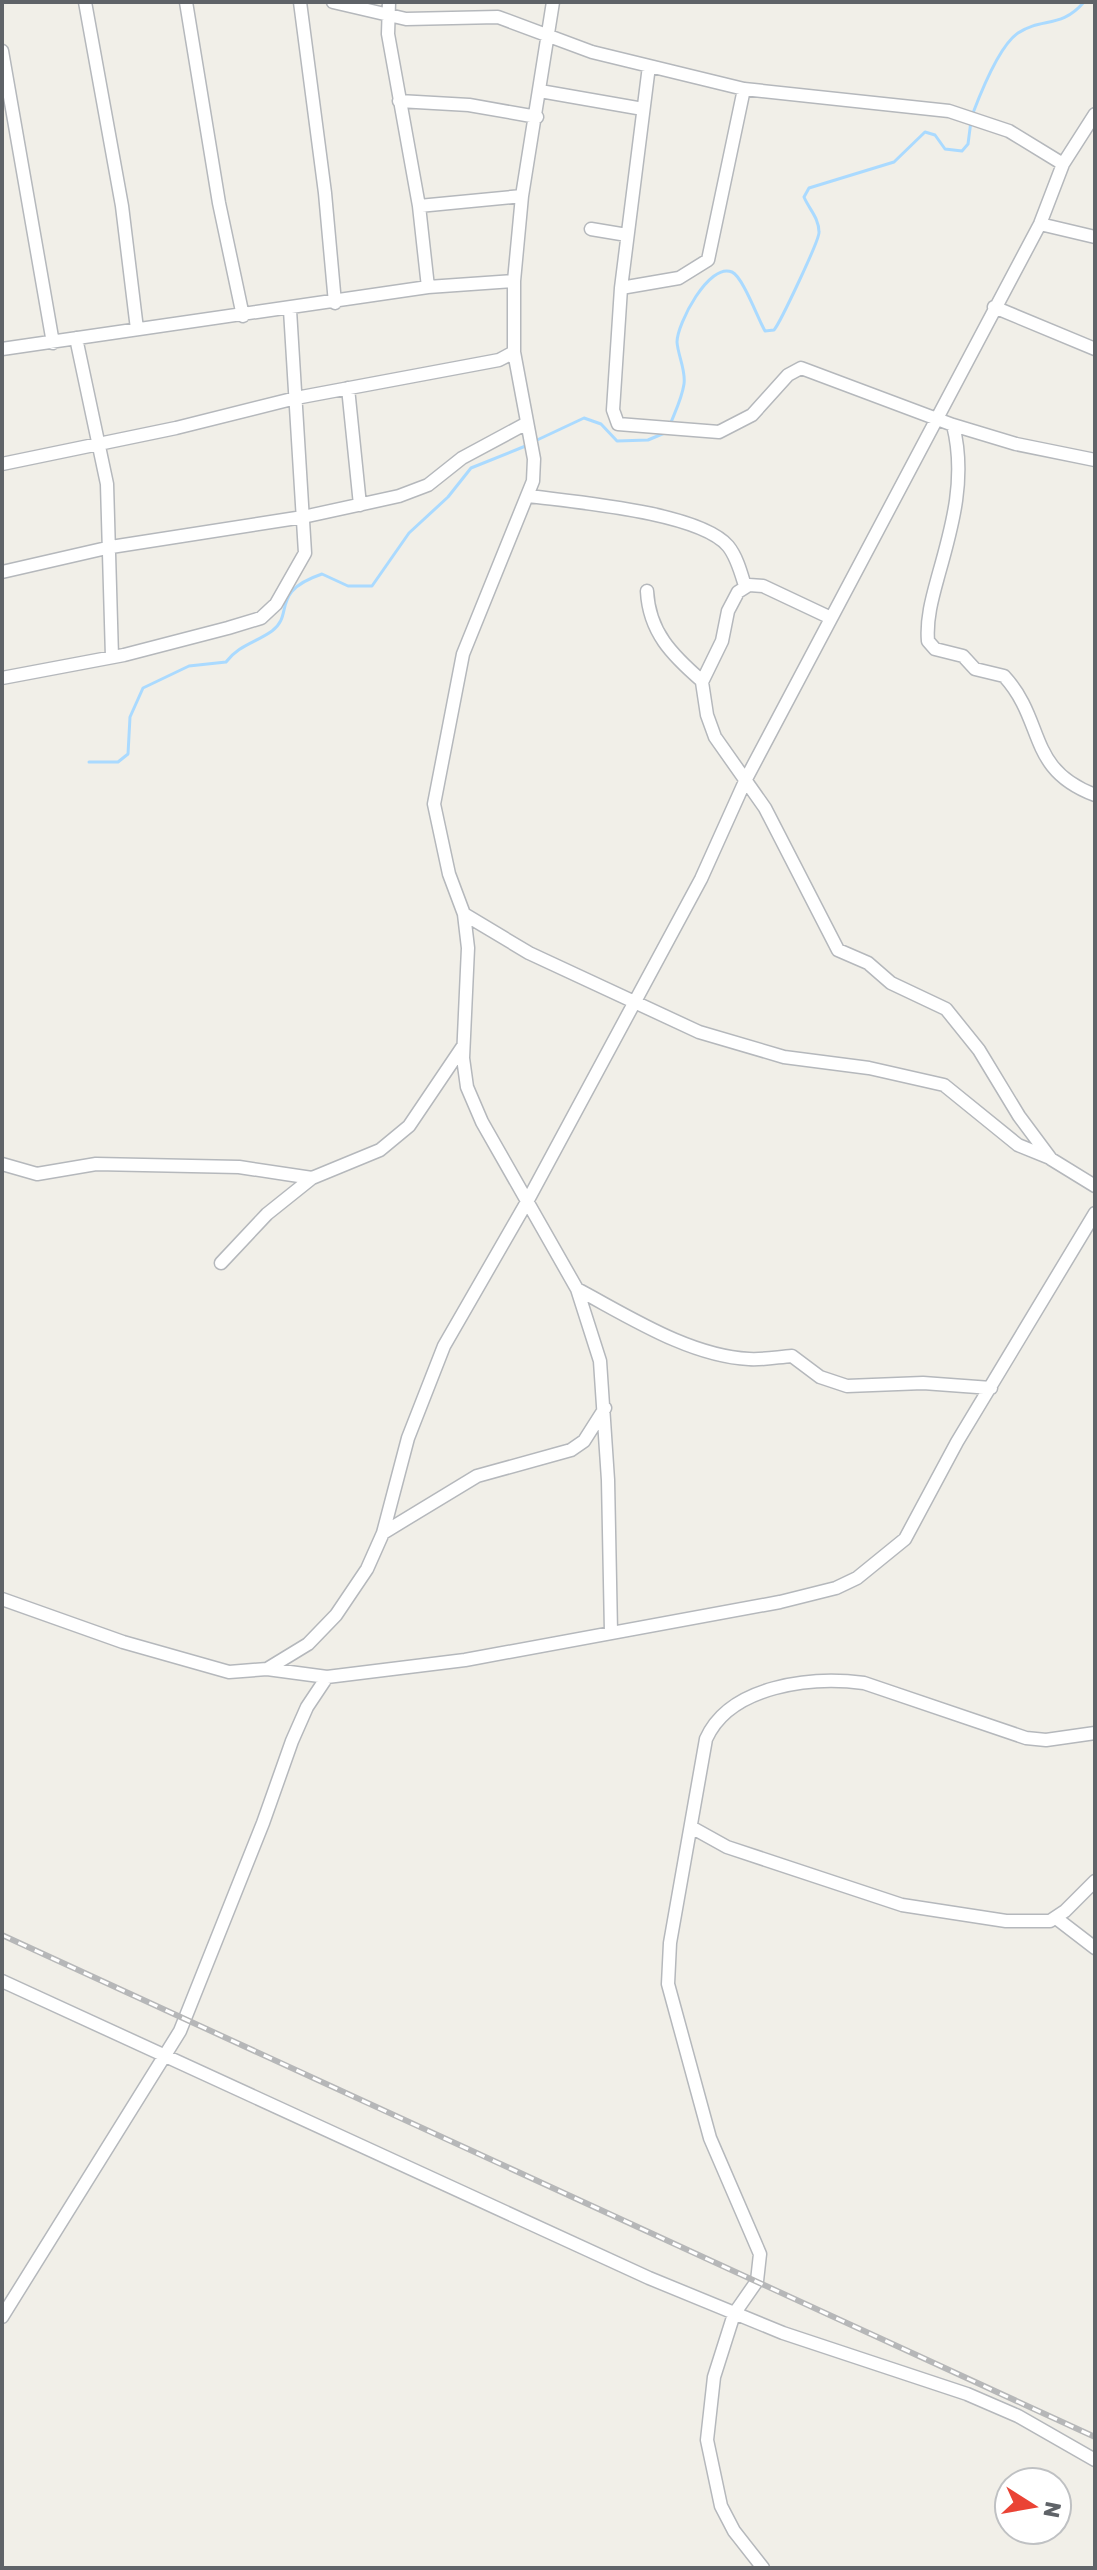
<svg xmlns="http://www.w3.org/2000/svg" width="1097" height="2570" font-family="Rubik,sans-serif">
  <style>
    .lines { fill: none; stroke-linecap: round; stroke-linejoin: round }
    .stream { stroke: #aadaff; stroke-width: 3 }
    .minor-casing { stroke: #b5b8bc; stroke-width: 15 }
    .minor { stroke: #fff; stroke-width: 12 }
    .rail-casing { stroke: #b6b7b8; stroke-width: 6 }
    .rail { stroke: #fff; stroke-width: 3; stroke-dasharray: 9; stroke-linecap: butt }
  </style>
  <rect width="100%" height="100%" fill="#f1efe8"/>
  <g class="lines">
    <!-- stream -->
    <path class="stream" d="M973,113C981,92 999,46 1018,33C1042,17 1061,29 1084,2
      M670,425C675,412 682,398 684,384C686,370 678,356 677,342C677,324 709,262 732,272C743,277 758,319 765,331L774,330C780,323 820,239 819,232C819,218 809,209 804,197L809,188L894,162L925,132L935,135L945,149L962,151L968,144L971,121
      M535,441L584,418L601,424L617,441L648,440L667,432
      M89,762H118L128,754L130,717L143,688L189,666L226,662C239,645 255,643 272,631C295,614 269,592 322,574L348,586H372L409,533L448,497L471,468L528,445"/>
    <!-- minor casing -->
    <g class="minor-casing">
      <path id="minor" d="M85,2L122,206L137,329
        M186,2L219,203L243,316
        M300,2L325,193L335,303
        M333,2L406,19L498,17L592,52L744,89L949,111L1009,131L1063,164
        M389,2L388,34L419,206L428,287
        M2,51L53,343
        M649,66L621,288L613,410L618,424L719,432L752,415L788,375L801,368L953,425L1016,444L1095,460
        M540,91L643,109
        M399,101L469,105L537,117
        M419,206L522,196
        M1040,224L1095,237
        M591,229L627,235
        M621,288L679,278L708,260L744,89
        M994,307L1095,349
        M76,338L107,484L112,657
        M2,349L428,287L514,281L522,196L553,2
        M514,352L534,459L533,481L463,654L434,804L449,874L464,914L468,948L463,1058L467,1087L482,1122L577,1289L600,1361L608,1480L611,1632
        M348,388L360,505
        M953,425C966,476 953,524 939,573C933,595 926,618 928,641L935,649L963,656L975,669L1004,676C1046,722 1026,769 1095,795
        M2,464L176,428L296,398L499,360L514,352V281
        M529,496C574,502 699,512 728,546C737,557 741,573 745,586
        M2,572L111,547L303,517L399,496L428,485L462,458L527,423
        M647,591C649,632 672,655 702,681
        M831,618L763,586L749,585L738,592L728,611L722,641L702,682L707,715L715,737L765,808L838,950L868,963L891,983L946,1009L979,1050L1019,1116L1051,1159L1095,1186
        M2,678L124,655L228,628L261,618L276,604L305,553L290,310
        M464,914L529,953L699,1032L784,1057L869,1068L944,1085L1018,1145L1050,1158
        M2,1164L37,1174L96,1164L239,1167L312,1178
        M221,1263L267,1214L312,1178L380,1150L409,1126L463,1046
        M577,1289C628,1316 689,1356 749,1359C763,1360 778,1357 792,1356L820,1377L847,1386L923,1383L991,1388
        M383,1533L477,1476L571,1450L584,1441L605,1408
        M2,1599L123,1642L229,1672L267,1669L308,1644L336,1615L367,1569L383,1533L408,1438L444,1346L528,1200L701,879L746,779L1040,224L1063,164L1095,114
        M267,1669L327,1677L465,1660L780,1602L836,1588L857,1578L905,1539L957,1442L1095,1213
        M691,1827L727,1847L902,1905L1006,1921H1050L1065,1911L1095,1881
        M1056,1918L1095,1948
        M2,1981L649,2278L783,2333L967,2394L1018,2416L1095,2460
        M2,2317L180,2031L263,1823L292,1741L307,1707L327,1677
        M763,2568L734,2531L721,2506L707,2440L714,2377L734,2314L757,2281L760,2254L710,2138L668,1984L670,1943L706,1739C730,1685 812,1676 864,1683L1026,1738L1046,1740L1095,1733"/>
    </g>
    <!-- minor -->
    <use href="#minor" class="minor"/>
    <!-- rail casing -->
    <g class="rail-casing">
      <path id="rail" d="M2,1935L1095,2437"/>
    </g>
    <!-- rail -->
    <use href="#rail" class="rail"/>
  </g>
  <!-- border -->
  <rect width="1097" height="2570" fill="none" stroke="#5f6368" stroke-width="8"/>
  <!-- north arrow -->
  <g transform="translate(1033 2506) rotate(101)"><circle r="38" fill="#ffffff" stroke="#bfc1c3" stroke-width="2"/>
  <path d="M0-6L14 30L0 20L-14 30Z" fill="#ea4335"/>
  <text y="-12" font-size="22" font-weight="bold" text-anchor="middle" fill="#5f6368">N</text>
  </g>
</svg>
